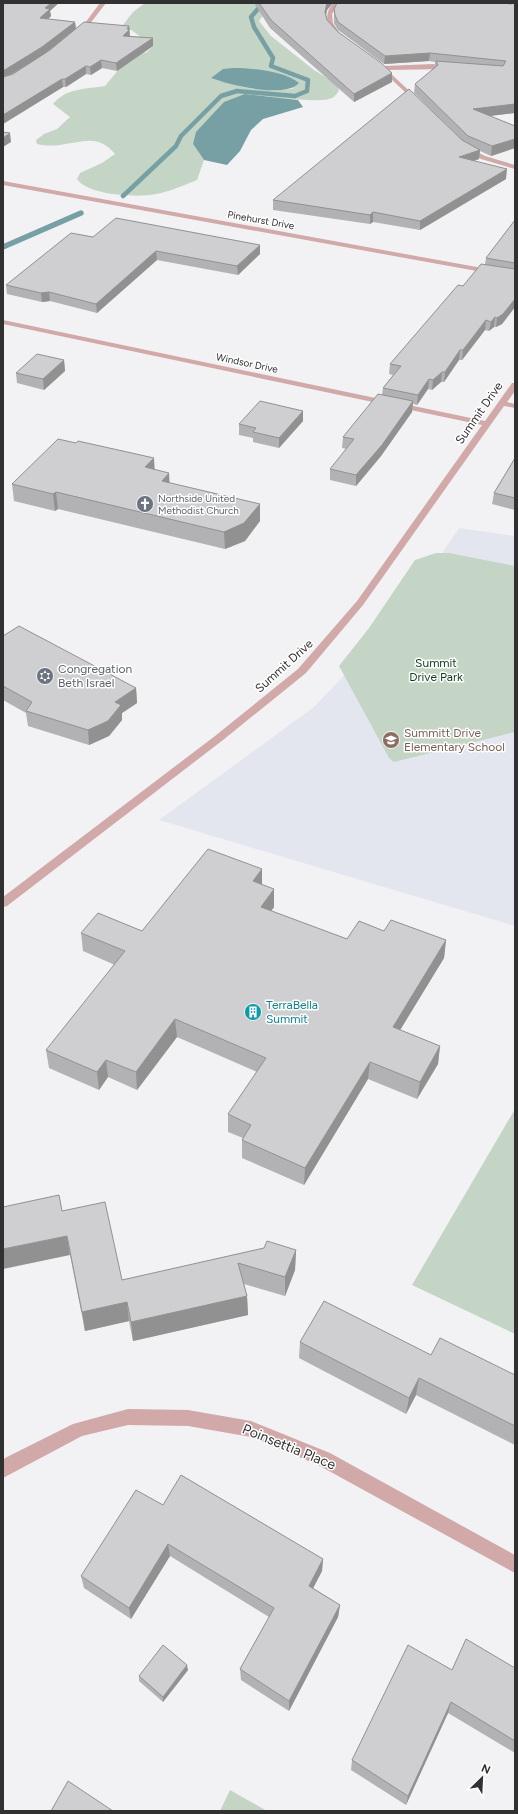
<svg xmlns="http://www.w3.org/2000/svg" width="518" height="1814" font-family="Figtree,sans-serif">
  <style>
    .built { fill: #e4e6ef }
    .green { fill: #c4d5c6; fill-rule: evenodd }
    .water { fill: #77a0a5 }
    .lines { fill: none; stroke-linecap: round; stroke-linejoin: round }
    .stream-far1 { stroke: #77a0a5; stroke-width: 4.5 }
    .stream { stroke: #77a0a5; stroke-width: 5.5 }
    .street { fill: #d1a9a8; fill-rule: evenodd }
    .wall { fill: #b2b2b4 }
    .shaded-wall { fill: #919192 }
    .building { fill: #cfcfd1; stroke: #919192 }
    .labels { text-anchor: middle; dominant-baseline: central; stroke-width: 3; stroke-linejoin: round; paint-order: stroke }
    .far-street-label { font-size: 10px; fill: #313132; stroke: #fff }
    .far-worship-label { font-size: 10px; fill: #5b616d; stroke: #fff; text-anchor: start }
    .street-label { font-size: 12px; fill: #313132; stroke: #fff }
    .park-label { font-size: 12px; fill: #0d3a1a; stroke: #fff }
    .worship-label { font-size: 12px; fill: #5b616d; stroke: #fff; text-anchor: start }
    .education-label { font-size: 12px; fill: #785e54; stroke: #fff; text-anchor: start }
    .culture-label { font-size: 12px; fill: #0d838f; stroke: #fff; text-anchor: start }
    .near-street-label { font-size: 14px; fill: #313132; stroke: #fff }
  </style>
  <rect width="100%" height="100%" fill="#f2f2f4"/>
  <!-- built -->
  <path class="built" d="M459,528L515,536V926L159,820L314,707L398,619Z"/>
  <!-- green -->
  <path class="green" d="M145,3H272L259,21L271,36L314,70L337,84L339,91C337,93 335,97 332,98C319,104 262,96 245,94L193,144L204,160L197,180C183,186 166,193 150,195C132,197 88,195 77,179L80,173L102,163L115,154C99,135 86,141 65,144C55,146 47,146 37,144L36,140L44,134L57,129L70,117L53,104C66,88 86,89 105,86L128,58L147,52L153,46C143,39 134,31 123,25L133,12ZM212,78L295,88C268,94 237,87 212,78Z
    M436,553H449L515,566V732L394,762L389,758L339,666L369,628L415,560Z
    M515,1109V1334L412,1285Z
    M230,1790L267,1811H220Z"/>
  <!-- water -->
  <path class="water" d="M233,68C252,68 284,71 299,83C284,99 230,85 211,78L223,69Z
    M245,94L298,100L303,107L263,119L251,130L240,151L227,165L204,160L193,144L196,132L224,102Z"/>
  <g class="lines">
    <!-- stream-far1 -->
    <path class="stream-far1" d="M123,196L176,146L181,136L221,96L237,91L295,96L307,91L308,80L271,66L273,58L254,27L251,17L263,3"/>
    <!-- stream -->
    <path class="stream" d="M3,247L81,213"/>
    <!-- street -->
    <path class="street" d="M100,3H106L89,25L78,35H74V33L85,23Z
      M334,3H340L332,14L333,23L341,35L338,37C326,30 323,12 334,3Z
      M380,64L384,66L433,64L454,67L451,69L387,70L420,101V103L418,104L378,67Z
      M464,147H468L485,156L515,165V169L481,159L464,149Z
      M3,181L515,274V278L3,185Z
      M3,320L485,421L512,383H515V391L507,402L515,404V408L504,406L363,605L306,673L223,740L7,906L3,907V897L215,736L298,669L357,601L482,425L3,324Z
      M128,1409L188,1410L251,1421L330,1453L515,1555V1573L318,1465L251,1437L188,1426L128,1425L82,1436L3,1478V1460L5,1458L73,1424Z"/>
  </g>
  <!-- wall -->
  <path class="wall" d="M3,3L50,11L51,16L48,19L75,22L76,29L47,52L129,26L130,36L153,38V46L117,71L102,68L91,75L86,74L66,87H63L3,124Z
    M254,3H333L327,10L326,15L327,20L338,32L392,73V82L354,102L270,28Z
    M337,3H515V113L490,116L515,126V148L491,156L480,151L479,159L474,161L506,179L420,230L373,222L370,224L273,210V200L462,140L463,141L414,93L415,84L435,68V62L429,61L384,64L338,30L334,23V9Z
    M515,220V307L502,324L496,327H494L489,331L485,330L462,360H459L444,382H441L432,390L428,389L417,405L413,404L412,412L381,456L356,486L330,480V469L347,449L342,448L343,437L382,395L383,388L393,375L389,374L390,364L463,286L485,264L486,258Z
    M93,237L260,254L238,275L157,260L97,313L50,301L42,302L7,294L6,285Z
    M64,360L65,371L44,390L17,383L16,373Z
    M303,421L279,448L253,442V438L239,435V424Z
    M515,458V510L492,504L494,493Z
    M155,470L169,483L260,521L245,541L225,549L58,509L55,511L14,501L12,484Z
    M3,636L136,688L137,703L122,713V720L109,736L89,745L28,726L26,713L3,700Z
    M262,869V884L274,907L271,911L347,939L384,931L446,940L444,958L400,1030L440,1046L438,1064L417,1099L368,1079L304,1185L242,1158V1140L243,1138L228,1132V1114L257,1072L177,1037L137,1090L108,1077L99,1090L49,1068L46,1050L115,965L83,951L81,933L142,931Z
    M62,1211L122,1280L296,1250L295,1270L285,1296L244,1284L247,1296L248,1315L133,1341L129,1321L85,1331L70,1255Z
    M300,1342L431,1355L515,1375V1445L416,1395L406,1414L299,1358Z
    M163,1505L323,1559L322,1571L313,1588L340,1605L338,1617L289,1711L241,1680L240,1669L269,1617L170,1556L131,1619L84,1588L81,1576Z
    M515,1668V1753L448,1713L406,1805L351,1770L352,1760L452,1670Z
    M188,1670L163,1702L139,1681V1676Z"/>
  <!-- shaded-wall -->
  <path class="shaded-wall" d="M51,3H59L50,11L51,16L41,26L40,18L45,8Z
    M327,3H333L327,10L325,20V12Z
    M75,22L76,29L43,55L3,79V71Z
    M129,26L130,37L123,36L127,29Z
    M153,38V46L117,71L116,63Z
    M430,53L429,61L384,64L385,56Z
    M101,60L102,68L91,75L90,67Z
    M86,66V74L66,87L65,79Z
    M392,73V82L354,102V94Z
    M62,79L63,87L3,124V115Z
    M515,104V113L472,118L473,109Z
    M10,133L11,142L3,147V138Z
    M515,139V148L491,156L492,146Z
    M480,150L479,159L458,166L459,157Z
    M507,169L506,179L420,230V221Z
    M373,212V222L370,224V215Z
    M260,245V254L238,275L237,266Z
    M156,251L157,260L97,313L96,304Z
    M49,292L50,301L42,302L41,293Z
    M515,299V307L502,324L496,327L497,318Z
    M495,317L494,327L489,331L491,322Z
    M486,320L485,330L462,360L463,350Z
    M460,350L459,360L444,382L445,372Z
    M64,360L65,371L44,390L43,379Z
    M442,372L441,382L432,390L433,380Z
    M429,379L428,389L417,405L418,395Z
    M413,401L412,412L381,456L356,486V475Z
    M303,411V421L279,448V438Z
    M154,458L155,475L145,467Z
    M169,473L170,490L162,481Z
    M56,492L58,509L55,511L53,494Z
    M260,504V521L245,541L225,549L224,532Z
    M136,688L137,703L122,713V720L109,736L89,745L88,730L115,702Z
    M262,869V887L253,881Z
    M274,889V907L261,925V907Z
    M446,940L444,958L391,1045L393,1027Z
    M175,1019L177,1037L137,1090L136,1072Z
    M440,1046L438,1064L417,1099L420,1082Z
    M106,1060L108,1077L99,1090L97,1072Z
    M370,1062L368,1079L304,1185L305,1168Z
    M67,1236L70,1255L3,1269V1249Z
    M296,1250L295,1270L285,1296V1277Z
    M247,1296L248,1315L133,1341L131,1322Z
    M127,1302L129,1321L85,1331L82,1312Z
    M419,1378L416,1395L406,1414L409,1398Z
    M168,1544L170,1556L131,1619L129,1608Z
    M323,1559L322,1571L308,1598L309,1586Z
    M340,1605L338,1617L289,1711V1701Z
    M187,1665L188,1670L163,1702V1697Z
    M451,1702L448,1713L406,1805L408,1796Z"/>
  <!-- building -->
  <path class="building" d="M3,3H51L45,8L50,9L40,18L75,22L42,47L3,71Z
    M259,3H327L325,12L327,20L338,32L380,62L392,73L354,94L271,20Z
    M337,3H506L510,4L515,3V104L473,109L515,126V139L492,146L468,136L415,84L438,65L436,61L503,66L506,61L430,53L385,56L338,22L335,15L334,9Z
    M84,22L129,26L127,29H130L123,36L153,38L116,63L101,60L90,67L86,66L65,79H62L3,115V77L13,74L50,50Z
    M409,89L462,140L480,150L459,157L507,169L420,221L373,212L370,215L273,200Z
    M3,132L10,133L3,138Z
    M116,218L260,245L237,266L156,251L96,304L49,292L41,293L6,285L71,233L93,237Z
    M515,220V263L486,258Z
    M481,264L515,269V299L503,314L497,318L495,317L491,322L486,320L463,350H460L445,372H442L433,380L429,379L418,395L383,388L401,366L390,364L458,285L463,286Z
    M37,354L64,360L43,379L16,373Z
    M378,394L413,401L382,445L356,475L330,469L354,439L343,437Z
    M260,401L303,411L279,438L253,432L256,428L239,424Z
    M58,439L76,443L78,441L154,458L145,467L169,473L162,481L260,504L244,523L224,532L56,492L53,494L12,484Z
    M515,458V498L494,493Z
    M19,626L136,688L115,702L121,705L108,721L88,730L26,711L32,702L3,686V636Z
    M208,849L262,869L253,881L274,889L261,907L347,939L359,921L384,931L391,920L446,940L393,1027L440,1046L420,1082L370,1062L305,1168L242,1140L251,1125L228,1114L266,1058L175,1019L136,1072L106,1060L97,1072L46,1050L125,951L81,933L98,913L142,931Z
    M59,1195L62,1211L105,1202L122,1280L264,1248L267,1241L296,1250L285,1277L238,1263L247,1296L131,1322L127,1302L82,1312L67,1236L3,1249V1207Z
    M324,1301L431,1355L440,1338L515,1375V1426L419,1378L409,1398L300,1342Z
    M181,1475L323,1559L309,1586L340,1605L289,1701L240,1669L274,1608L168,1544L129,1608L81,1576L136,1490L163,1505Z
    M466,1639L515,1668V1741L451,1702L408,1796L352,1760L408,1645L452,1670Z
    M163,1645L187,1665L163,1697L139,1676Z
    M68,1781L113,1811H51Z"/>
  <!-- icons -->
  <defs>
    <g id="church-disc" transform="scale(0.9)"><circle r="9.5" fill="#6b7280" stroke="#fff"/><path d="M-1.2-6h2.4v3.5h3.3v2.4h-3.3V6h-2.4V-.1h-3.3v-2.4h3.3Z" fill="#fff"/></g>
    <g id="synagogue-disc" transform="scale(0.9)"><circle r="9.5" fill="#6b7280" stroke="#fff"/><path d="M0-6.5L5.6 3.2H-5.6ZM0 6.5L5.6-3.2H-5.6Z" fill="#fff"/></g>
    <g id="school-disc" transform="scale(0.9)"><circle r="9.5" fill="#8d6e63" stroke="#fff"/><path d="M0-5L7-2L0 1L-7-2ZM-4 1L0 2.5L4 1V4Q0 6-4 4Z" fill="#fff"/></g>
    <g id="building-disc" transform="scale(0.9)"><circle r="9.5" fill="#0f9aa8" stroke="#fff"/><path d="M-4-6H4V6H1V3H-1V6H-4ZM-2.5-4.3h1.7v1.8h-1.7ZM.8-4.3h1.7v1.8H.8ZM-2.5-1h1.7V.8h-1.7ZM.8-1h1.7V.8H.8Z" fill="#fff"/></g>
  </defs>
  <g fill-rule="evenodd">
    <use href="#church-disc" x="145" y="504"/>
    <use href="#synagogue-disc" x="45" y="676"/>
    <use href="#school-disc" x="391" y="740"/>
    <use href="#building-disc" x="253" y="1012"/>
  </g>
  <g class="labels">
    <!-- far-street labels -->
    <g class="far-street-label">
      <text transform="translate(261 220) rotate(10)">Pinehurst Drive</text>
      <text transform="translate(247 363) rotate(12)">Windsor Drive</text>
    </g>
    <!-- far-worship labels -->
    <g class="far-worship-label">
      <text x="158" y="498">Northside United<tspan x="158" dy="12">Methodist Church</tspan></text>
    </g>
    <!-- street labels -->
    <g class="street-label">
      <text transform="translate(479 413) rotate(-55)">Summit Drive</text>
      <text transform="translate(284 666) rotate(-42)">Summit Drive</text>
    </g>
    <!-- park labels -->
    <g class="park-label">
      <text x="436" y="663">Summit<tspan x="436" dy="14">Drive Park</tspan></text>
    </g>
    <!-- worship labels -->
    <g class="worship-label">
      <text x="58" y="669">Congregation<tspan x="58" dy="14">Beth Israel</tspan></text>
    </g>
    <!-- education labels -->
    <g class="education-label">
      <text x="404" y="733">Summitt Drive<tspan x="404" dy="14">Elementary School</tspan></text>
    </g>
    <!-- culture labels -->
    <g class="culture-label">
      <text x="266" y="1005">TerraBella<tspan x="266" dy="14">Summit</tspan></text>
    </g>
    <!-- near-street labels -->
    <g class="near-street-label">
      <text transform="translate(289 1447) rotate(22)">Poinsettia Place</text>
    </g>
  </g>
  <!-- border -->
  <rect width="518" height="1814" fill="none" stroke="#313132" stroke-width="8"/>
  <!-- north arrow -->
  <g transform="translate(482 1778) rotate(24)" stroke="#ffffff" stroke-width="3" paint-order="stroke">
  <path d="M0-3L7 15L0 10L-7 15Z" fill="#313132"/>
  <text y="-6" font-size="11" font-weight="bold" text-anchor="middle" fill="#313132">N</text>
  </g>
</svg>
